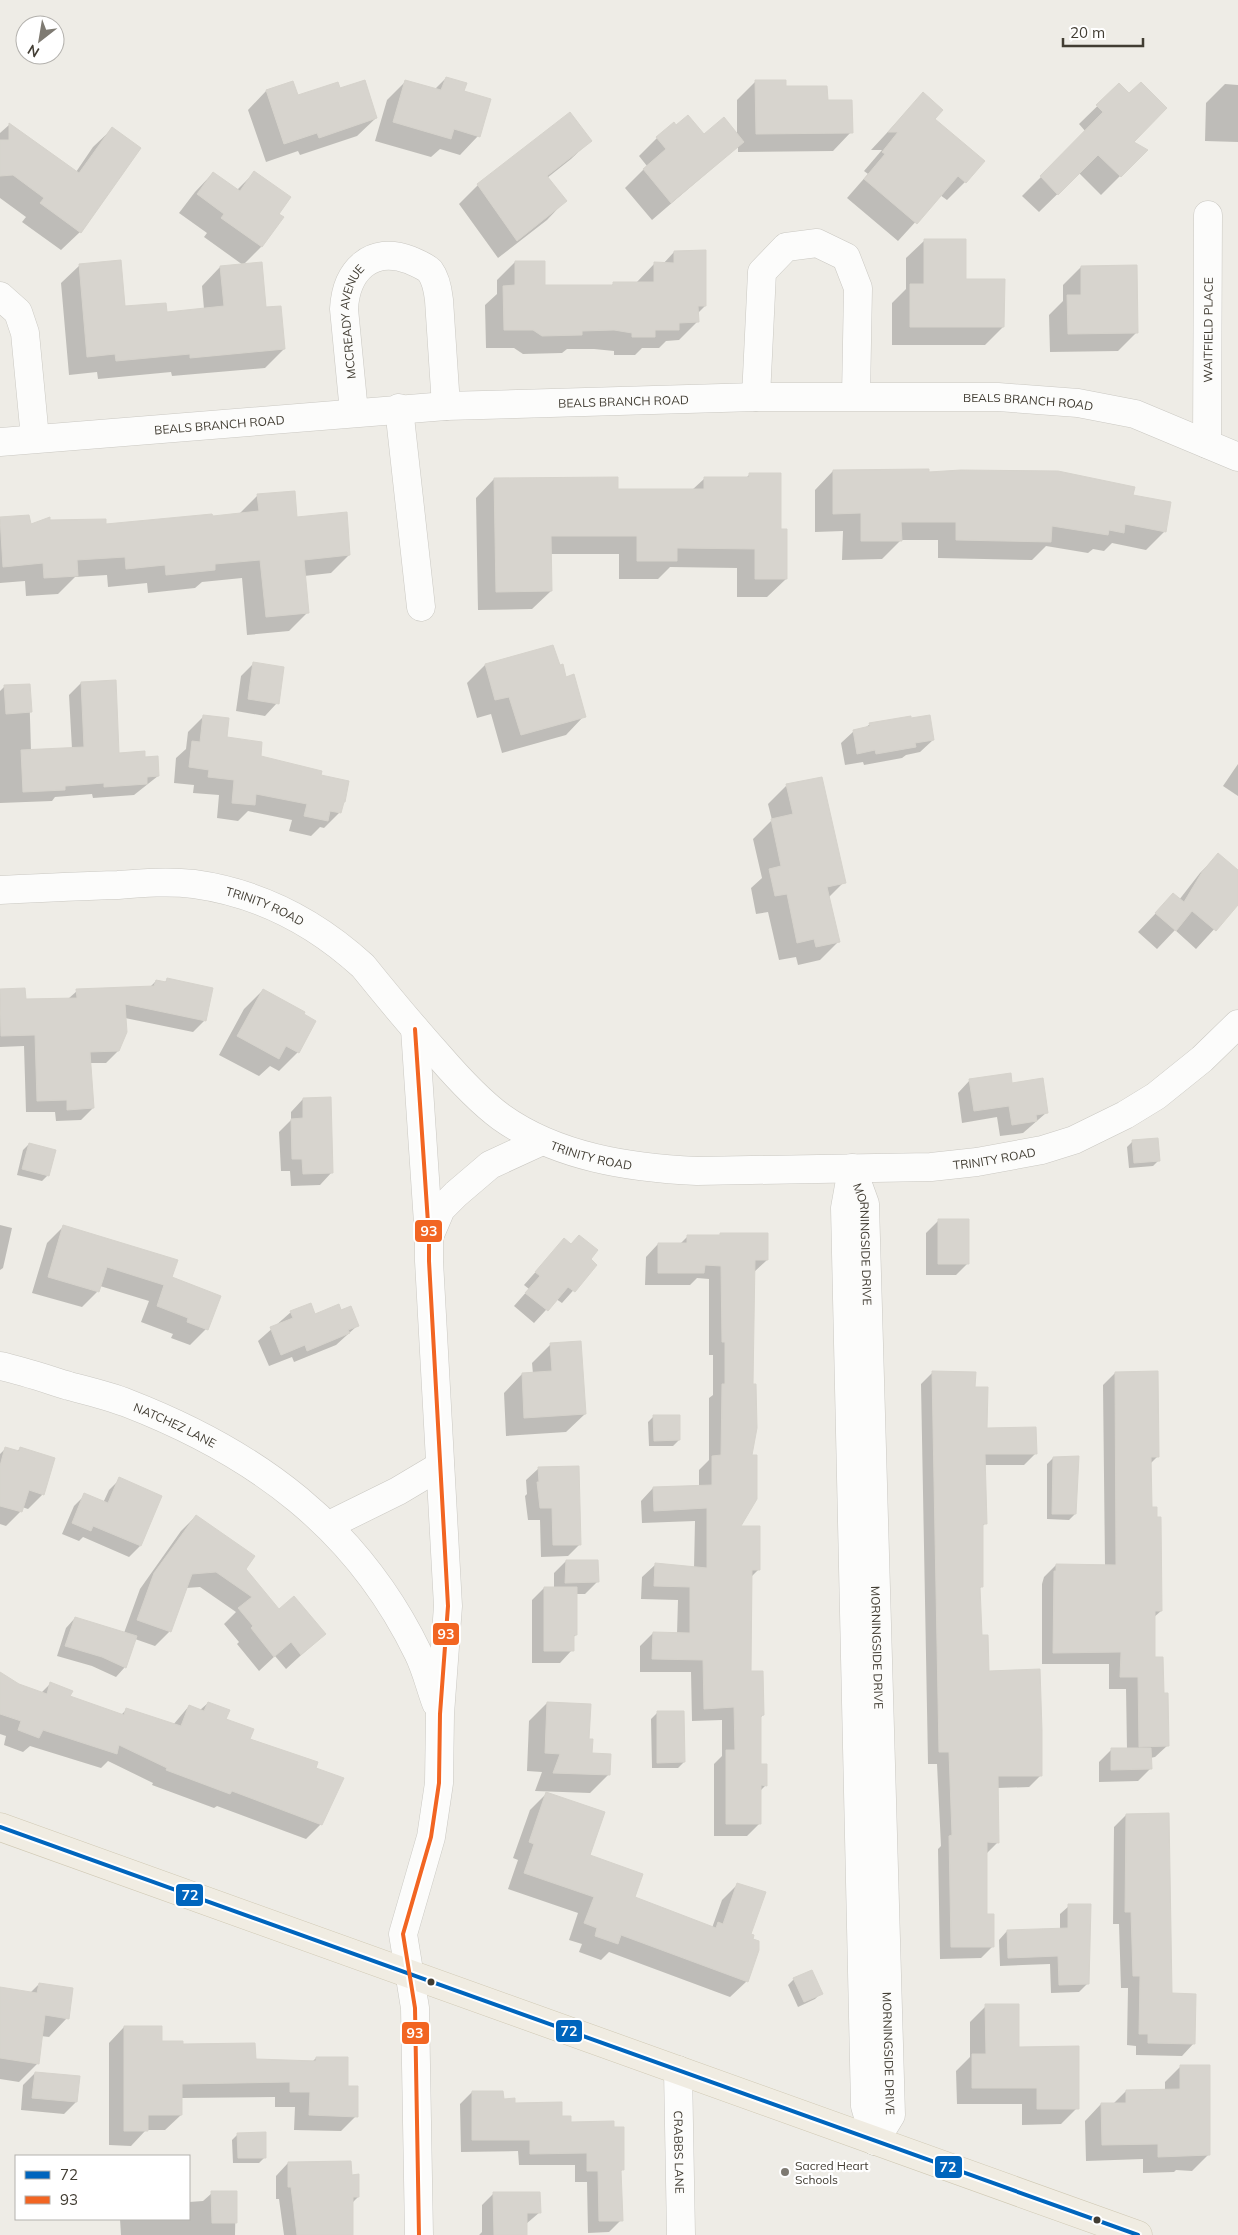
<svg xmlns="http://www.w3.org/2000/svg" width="1238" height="2235" font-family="Mulish,sans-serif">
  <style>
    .shadow { fill: #0003 }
    .building { fill: #d7d4ce; stroke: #d6d3cc }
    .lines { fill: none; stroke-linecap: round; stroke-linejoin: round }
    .street-casing { stroke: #cac8c2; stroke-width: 29 }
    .primary-casing { stroke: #d0c9b4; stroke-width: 29 }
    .street { stroke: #fcfcfb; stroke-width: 28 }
    .primary { stroke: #f0ece2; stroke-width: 28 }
    .bus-1-casing { stroke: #fff; stroke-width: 8 }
    .bus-2-casing { stroke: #fff; stroke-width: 8 }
    .bus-1 { stroke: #0065bd; stroke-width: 4 }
    .bus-2 { stroke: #f26522; stroke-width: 4 }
    .bus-dot { fill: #423d33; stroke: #fff; stroke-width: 2 }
    .poi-dot { fill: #7e7a72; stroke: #fff; stroke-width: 2 }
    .labels { text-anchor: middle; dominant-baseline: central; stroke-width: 4.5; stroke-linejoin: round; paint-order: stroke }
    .street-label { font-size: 12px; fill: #423d33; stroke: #fff }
    .poi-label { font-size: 12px; fill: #423d33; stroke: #fff; text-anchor: start }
    .line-badge { stroke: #fff; stroke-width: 2 }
    .badge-label { font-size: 14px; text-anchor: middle; font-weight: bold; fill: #fff }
  </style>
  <rect width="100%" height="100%" fill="#eeece6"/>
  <!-- shadow -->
  <path class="shadow" d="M446,78L463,92L478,136L460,155L440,149L431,157L375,141L387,100L406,81L434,90Z
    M756,81L784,87L827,101L851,132L833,151L738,152V146L652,220L625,188L647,166L639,156L657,138L676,127L704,135L737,136V100Z
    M293,83L298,97L339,90L376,118L357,136L300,155L298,151L266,162L248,110L266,91Z
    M1225,84L1238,85V142L1205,141L1206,103Z
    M1119,85L1132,142L1146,150L1101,195L1079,173L1039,212L1022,196L1086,132L1079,124Z
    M923,94L933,119L965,182L947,200L940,195L898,241L847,198L868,174L864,171L882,150H871Z
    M569,114L590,141L571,159L547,178L565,201L547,220L498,258L459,204L478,185Z
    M9,125L76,172L93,147L112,129L80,232L61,250L22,222L26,217L0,198V133Z
    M255,172L277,214L282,217L261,247L243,265L204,237L207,233L179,213L195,192L213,173L237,190Z
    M925,240L965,280L1003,327L985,345H892V303L906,289V258Z
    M674,252L705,306L697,314V322L679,340L666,341L659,348H642L635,355H614V351L594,349H567L562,353L523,354L514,348H486L485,305L497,294V280L515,262L544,286H611L613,284L636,283L655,263L663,264Z
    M80,265L124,308L165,313L204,309L202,286L220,267L265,308L284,349L265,368L172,376L171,372L98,379L97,372L69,375L61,283Z
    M1081,267L1137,332L1118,351L1050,352L1049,315L1063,301V285Z
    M833,471L928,474L1132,496L1165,531L1146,550L1112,543L1104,551L1093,549L1088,553L1046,546L1032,560L938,558V540H901L882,559L842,560L843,531L815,532V490Z
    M750,474L786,579L767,597H737V568L670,567L658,579H619V554H550L551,591L532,609L478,610L476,498L494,479L616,490H692L705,478H746Z
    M258,495L296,518L349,555L331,573L304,576L308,612L289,631L247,635L242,578L202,582L195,588L148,593L147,583L108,587L107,575L75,577L58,594L26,596L25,581L0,583V519L28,516L30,526L49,522L105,526L211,518L239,514Z
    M253,664L277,703L265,716L236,711L241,676Z
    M485,665L559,666L584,716L566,735L502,753L491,714L477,718L467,683Z
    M81,683L118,754L144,758L158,776L134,795L93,798L92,794L55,797L52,801L0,803V691L5,686L29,685L31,751L72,749L69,695Z
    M204,716L225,738L259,757L320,775L340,812L324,828L320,827L311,836L289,831L292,820L248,811L238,821L217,818L219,795L193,793L194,785L174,783L176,758L186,749L188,732Z
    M870,724L933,740L920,752L906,755L902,758L864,765L863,762L845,765L841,743L854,731L865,728Z
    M1238,764V796L1223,786Z
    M787,785L844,882L828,898L838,942L820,960L798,965L796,957L779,960L768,912L756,914L751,888L762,878L753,839L772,820L768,804Z
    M1218,855L1238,872V903L1196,949L1175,930L1157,949L1138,932L1173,895L1179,900L1200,873Z
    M167,980L205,1020L193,1032L125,1018L118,1051L106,1063H90L93,1108L81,1120L56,1121L55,1112H26L24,1046L0,1047V990L24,989V1001L68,999L77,991L150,987L156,981L164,983Z
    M263,990L314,1021L298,1052L279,1071L270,1066L259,1076L219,1055L244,1009Z
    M970,1080L1011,1084L1046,1113L1023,1133L1000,1136L997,1117L962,1123L958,1093Z
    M303,1099L332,1172L320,1185L291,1186L290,1171H281L279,1132L291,1120V1112Z
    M1133,1141L1159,1160L1153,1166L1129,1168L1127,1147Z
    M29,1144L48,1175L42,1181L17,1175L23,1150Z
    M938,1221L968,1263L956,1275H926V1233Z
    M0,1225L12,1228L3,1268L0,1270Z
    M63,1227L170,1278L206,1329L190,1345L171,1338L173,1334L141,1322L149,1301L100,1286L98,1291L82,1307L32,1293L47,1243Z
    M688,1236L767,1260L753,1273L739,1528L759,1569L750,1578V1672L763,1715L760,1718L759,1765L766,1785L760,1791V1823L747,1836H714V1764L722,1756V1720L692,1721L691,1672H640V1646L653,1633L677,1634L678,1600L641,1599L642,1577L655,1565L694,1568L695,1521L642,1523L641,1501L653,1488L699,1486V1470L709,1460V1398L713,1395V1355H709V1279L697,1278L690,1285H645L646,1257L658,1244H680Z
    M564,1240L596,1265L562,1303L556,1299L534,1323L514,1306L529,1289L524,1285Z
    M340,1311L357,1326L336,1345L294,1362L292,1357L269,1366L258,1341L291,1312L315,1315Z
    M551,1344L585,1414L566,1432L506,1436L504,1393L522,1374H533L532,1363Z
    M933,1372L974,1388L986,1429L1036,1453L1024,1465H984L986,1523L981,1527L982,1586L979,1589L981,1637L987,1672L1041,1775L1029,1787L997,1788L998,1842L986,1854V1915L993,1946L981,1958L940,1959L938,1849L941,1846L937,1764H928L921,1384Z
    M1115,1373L1158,1456L1150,1464L1151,1508L1161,1611L1153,1618V1658L1162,1694L1168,1745L1155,1757L1150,1758V1769L1138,1781L1099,1782V1762L1111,1750H1127L1126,1689H1109V1664H1042V1584L1044,1577L1056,1565L1105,1566L1103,1385Z
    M654,1416L679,1440L673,1446H649L648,1422Z
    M6,1448L17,1451L21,1448L43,1494L28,1509L22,1507L21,1511L6,1526L0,1524V1454Z
    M1053,1458L1075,1514L1069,1520L1047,1519V1464Z
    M539,1468L580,1544L568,1556L541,1557L540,1520H528L525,1496L527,1494L526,1480Z
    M120,1479L161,1497L140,1546L129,1557L83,1537L79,1541L62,1534L74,1506L85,1495L103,1503L109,1490Z
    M196,1516L245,1569L279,1611L324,1634L286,1669L275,1656L259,1671L237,1644L239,1642L224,1624L236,1612L200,1587L186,1588L170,1631L155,1646L135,1639L125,1667L116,1677L92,1666L57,1656L66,1628L75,1618L124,1633L140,1589L181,1531Z
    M566,1561L597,1582L585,1594H576V1635L572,1638V1650L560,1663H532V1600L544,1588H554V1573Z
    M0,1674L19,1685L41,1693L51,1683L69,1697L121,1715L127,1709L173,1725L189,1706L200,1710L208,1703L249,1740L314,1769L321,1824L306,1839L217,1806L214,1808L152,1785L153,1783L108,1761L101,1768L30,1746L23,1752L4,1745L6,1736L0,1734Z
    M547,1703L588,1740L591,1754L609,1774L590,1793L535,1791L542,1772L527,1771L529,1721Z
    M657,1713L684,1762L678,1768H652L651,1719Z
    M546,1794L588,1856L633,1898L712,1928L722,1900L738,1884L749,1934L747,1981L730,1997L609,1952L601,1960L579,1952L582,1944L569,1940L578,1913L508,1889L518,1860L513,1858L530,1810Z
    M1126,1815L1170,1994L1194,2043L1182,2056L1136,2055V2046L1127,2045L1128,1988H1121L1119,1924H1113L1114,1827Z
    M1069,1906L1087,1984L1079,1992L1051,1993L1050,1964L1000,1966L999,1940L1007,1931L1060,1929V1914Z
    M794,1979L821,1993L815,1999L798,2007L788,1985Z
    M39,1984L67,2018L49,2037L41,2036L38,2063L19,2082L0,2079V1988L30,1993Z
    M986,2006L1018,2048L1077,2108L1061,2124L1022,2125V2104H957L956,2071L970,2057V2022Z
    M124,2027L161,2042L254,2061L312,2062L316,2058L346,2087L356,2116L341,2131L294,2130L295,2107H275V2097L181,2098V2115L165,2130H146L131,2146L109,2145V2043Z
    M1181,2066L1208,2155L1192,2171L1176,2170L1174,2172L1143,2173V2159L1086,2161L1085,2121L1101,2104H1113L1126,2091H1165V2082Z
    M35,2073L76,2102L64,2114L21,2110L23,2085Z
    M472,2092L561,2118L570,2123L623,2169L620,2172L621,2220L609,2232L588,2233L587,2182H575V2165H519L518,2151L461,2152L460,2104Z
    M238,2134L265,2157L259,2163H233L232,2140Z
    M288,2163L351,2176L358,2197L352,2203V2235H284L279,2199H276V2176Z
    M236,2192L235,2235H121L120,2219H189V2202L203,2201L212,2193Z
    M494,2193L540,2212L526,2224V2235H479L482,2232V2205Z"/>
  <!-- building -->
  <path class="building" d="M446,77L467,83L464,91L491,99L480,137L454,129L451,139L393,122L405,80L441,90Z
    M365,80L377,118L319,138L317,133L284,144L266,90L293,81L298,95L338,82L340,88Z
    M755,80H786V86H827L828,100H852L853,133L756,134Z
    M1141,82L1167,108L1134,142L1148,150L1121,177L1098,155L1058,195L1040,176L1103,112L1096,105L1119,83L1129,93Z
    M923,92L943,110L935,119L985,161L966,183L958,176L917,224L864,179L885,154L882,152L898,132H888Z
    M570,112L592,141L547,176L567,201L517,241L477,184Z
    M688,115L704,134L724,117L744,142L671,203L643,169L666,149L656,137L674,122L676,125Z
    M9,123L79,173L112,127L141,148L81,233L40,203L44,198L13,175L0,176V140H9Z
    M254,171L291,197L279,214L284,217L262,247L221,218L224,214L197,194L213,172L240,191Z
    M924,239H966V279H1005L1004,327H910V284H924Z
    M706,250V306H698L699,322L679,323V330H655V337H632V333L614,330L582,331V335L542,336L533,330H504L503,286L515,285V261H545V285H613V282H654V262L674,263V251Z
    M121,260L125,306L166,303L167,312L224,306L220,266L262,262L266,307L281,306L285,349L190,358V354L116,361L115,354L87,357L79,264Z
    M1137,265L1138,333L1068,334L1067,295H1081V266Z
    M929,469V472L961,470L1058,471L1135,487L1133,495L1171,502L1166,532L1125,524L1124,533L1109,530L1108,535L1052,526L1051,542L956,540V522H901L902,541H861V513L833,514V470Z
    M749,473H781V529H787V579H755V549L677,548V561H637V536H551L552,591L496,592L494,478L618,477V489H704V477H749Z
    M295,491L297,517L347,512L350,555L304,560L309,613L266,617L260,560L215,564V570L166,575L165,565L126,569L125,557L77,560L78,576L44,578L43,563L3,567L0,517L29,515L31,524L50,517V520L106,519V524L212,514L213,516L259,511L257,494Z
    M553,645L560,665L563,664L566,677L574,674L586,717L521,735L509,697L495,700L485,664Z
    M253,662L284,667L279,704L248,699Z
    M116,680L119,753L145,751V757L158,756L159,776L147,777V784L104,787V783L65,786V790L23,792L21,750L84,747L81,682Z
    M30,684L32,712L6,714L4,685Z
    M203,715L229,718L227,737L262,742L261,756L322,771L321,775L349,781L345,802H344L341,813L330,811L328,821L304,816L307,804L256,794L255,805L232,803L234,780L208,777L209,770L189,767L192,741L200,742Z
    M930,715L934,740L915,743L916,747L876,754L875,750L857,754L853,730L870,726L869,723L911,716V718Z
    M822,777L846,883L827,887L840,942L816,947L814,939L797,943L787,894L775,896L769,869L781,866L771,819L793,814L786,784Z
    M1218,853L1238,870V905L1216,931L1192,911L1176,931L1155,913L1173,893L1184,902L1202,872Z
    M167,978L213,988L206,1021L125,1004L127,1032L119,1051L90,1052L94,1108L67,1110V1100L37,1101L35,1035L1,1036L0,989L25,988L26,999L77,998L76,989L154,986L156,980L166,982Z
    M263,989L305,1012L304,1014L316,1021L299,1053L286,1046L279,1059L237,1036Z
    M1011,1073L1012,1083L1043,1078L1048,1113L1036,1115L1037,1121L1012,1125L1009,1106L974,1111L969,1079Z
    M331,1097L333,1173L303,1174L302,1159H292L291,1119L303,1118V1098Z
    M1158,1138L1160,1161L1134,1163L1132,1140Z
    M29,1143L56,1150L49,1176L22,1169Z
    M938,1219H969V1264H938Z
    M63,1225L178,1260L172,1277L221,1296L208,1330L187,1322L188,1318L157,1306L164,1285L107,1267L99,1292L48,1277Z
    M720,1233H768V1260H755L753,1384H756L757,1428L752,1455H757V1499L741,1526H760V1570H752L751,1671H763L764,1715L761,1716V1764H767V1786L761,1785V1824H726V1750H735L734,1707L704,1709L703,1660L652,1659L653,1632L690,1633V1587L654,1586L655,1563L707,1568V1508L654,1511L653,1487L712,1485V1456L721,1455L722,1384H725V1342H722L721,1266L705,1265L704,1273H658V1243H687V1235H720Z
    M579,1235L598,1250L591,1259L597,1265L575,1292L568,1287L548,1311L525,1293L540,1276L535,1272L564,1238L571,1244Z
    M311,1303L315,1314L339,1304L341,1310L351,1306L359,1326L348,1330L350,1333L307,1351L305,1345L281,1355L270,1327L293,1318L290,1311Z
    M581,1341L586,1414L524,1418L522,1373L552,1371L550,1343Z
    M932,1371L976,1372L975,1387H988L987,1428L1036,1427L1037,1454H985L987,1524H983V1587H980L982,1635H988L989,1671L1040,1669L1042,1731V1776H998L999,1843L987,1842V1914H994V1947H951L949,1836L952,1835L949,1752H939Z
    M1158,1371L1159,1457H1151L1152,1507H1157V1517H1161L1162,1611H1155V1657H1163L1164,1693H1168L1169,1746L1139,1747L1138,1677H1120L1121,1652L1053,1653L1054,1571H1056V1564L1116,1565L1115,1372Z
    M653,1415H680V1440L654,1441Z
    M5,1447L19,1451L20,1447L55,1458L44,1495L29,1490L22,1512L0,1506V1466Z
    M1079,1456L1076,1514H1052L1053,1457Z
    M579,1466L581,1545H553L552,1508H540L537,1482H539L538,1467Z
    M119,1477L162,1496L141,1546L93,1526L91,1531L72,1523L84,1493L108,1503Z
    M196,1515L255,1556L246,1569L279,1609L294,1596L326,1634L301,1655L291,1642L274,1657L251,1628L253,1626L238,1608L252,1597L216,1572L192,1574L171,1632L137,1620L154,1573Z
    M566,1560H598L599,1582L565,1583Z
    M544,1587H577V1635H574V1651H544Z
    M75,1617L137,1636L126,1668L102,1657L65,1646Z
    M0,1672L19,1684L47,1694L50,1682L73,1691L70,1696L124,1715L126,1708L181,1726L189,1705L204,1711L208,1702L230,1710L226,1719L254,1729L250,1739L318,1762L316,1768L344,1778L322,1825L232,1791L230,1794L166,1770L167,1768L119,1745L117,1754L43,1730L39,1738L18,1730L21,1721L0,1714Z
    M547,1702L591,1704L589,1739H593L592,1753L611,1754L610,1775L553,1773L560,1754L545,1753Z
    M657,1711H684L685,1762L657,1763Z
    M1111,1748H1151L1152,1769L1111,1770Z
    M546,1792L605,1812L590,1855L643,1874L635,1897L716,1928L718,1922L723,1924L737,1883L766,1892L751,1934L754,1935L753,1939L759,1941V1950L748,1982L621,1935L618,1944L595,1936L597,1928L584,1923L594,1897L524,1873L534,1844L529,1842Z
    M1169,1813L1172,1993L1196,1994L1195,2044L1148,2043V2034H1139L1140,1976H1133L1131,1912H1125L1126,1814Z
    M1068,1904H1091L1089,1984L1059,1985L1058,1956L1008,1958L1007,1930L1068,1928Z
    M812,1970L823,1994L804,2002L793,1978Z
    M39,1983L73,1988L69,2019L45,2015L39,2064L0,2058V1987L37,1993Z
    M985,2004H1019V2047L1079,2046V2109H1037V2088H972V2054H986Z
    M124,2026H162V2041H183V2044L255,2043L256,2059L316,2061V2057H348V2086H358V2117L309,2115L310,2092H290V2082L182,2084V2115H148V2131H124Z
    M1180,2065H1210V2155L1158,2157V2144L1102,2145L1101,2103H1126V2090L1180,2089Z
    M35,2072L80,2076L77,2102L32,2098Z
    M472,2091H503L504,2099L515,2098V2103L562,2102V2116H571V2122L614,2121V2127H624V2170H621L623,2221H599L598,2171H587V2153L530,2154V2140H472Z
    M266,2132V2158H238L237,2133Z
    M351,2161L352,2175L359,2174V2197H353V2235H297L291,2187H288V2162Z
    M211,2191H237V2223H212Z
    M493,2192H540L541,2213H527V2235H494Z"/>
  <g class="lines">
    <!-- street casing -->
    <g class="street-casing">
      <g id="street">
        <path d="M0,296L18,312L25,333L35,438"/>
        <path d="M756,397L762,272L786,247L817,243L846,257L858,288L856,396"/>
        <path d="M399,408L421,607"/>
        <path id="s1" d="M354,412L344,309C346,271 371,245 410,260C417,263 425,266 430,271C436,279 438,291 439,300L446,406"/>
        <path id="s2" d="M0,442L446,406L756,397H998L1078,403L1135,414L1238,457"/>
        <path id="s3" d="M1207,444L1208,215"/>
        <path id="s4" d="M0,890C39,888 79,886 118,885C143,883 169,881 194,884C259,893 315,922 363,966C388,997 413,1027 439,1056C458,1078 478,1100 501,1117C557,1157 630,1168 697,1171L931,1167L977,1162L1042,1150L1074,1140L1125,1115L1156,1096L1202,1059L1238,1024"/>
        <path d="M415,1029L429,1238V1261L448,1606L440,1714L439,1783L431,1837L403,1934L415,2008L419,2235"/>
        <path id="s5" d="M852,1168L865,1204L891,2115L875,2141"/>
        <path d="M852,1169L845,1208L865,2106L875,2141"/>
        <path d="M429,1237L441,1209L456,1194L490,1165L542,1141"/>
        <path id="s6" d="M0,1366C23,1371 46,1379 69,1386C88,1391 109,1396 127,1403C256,1453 357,1527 418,1653C426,1669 430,1687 436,1703"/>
        <path d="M329,1525L398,1491L440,1466"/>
        <path id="s7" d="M678,2070L681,2235"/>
      </g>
    </g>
    <!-- primary casing -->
    <g class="primary-casing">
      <path id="primary" d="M0,1827L1138,2235"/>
    </g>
    <!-- street -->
    <use href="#street" class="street"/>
    <!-- primary -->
    <use href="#primary" class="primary"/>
    <!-- bus-1 casing -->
    <g class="bus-1-casing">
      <path id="bus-1" d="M0,1827L1138,2235"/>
    </g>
    <!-- bus-2 casing -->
    <g class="bus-2-casing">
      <path id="bus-2" d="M415,1029L429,1238V1261L448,1606L440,1714L439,1783L431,1837L403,1934L415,2008L419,2235"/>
    </g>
    <!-- bus-1 -->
    <use href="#bus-1" class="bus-1"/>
    <!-- bus-2 -->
    <use href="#bus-2" class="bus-2"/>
  </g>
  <!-- markers -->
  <g class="bus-dot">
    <circle cx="431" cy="1982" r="4.5"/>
    <circle cx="1097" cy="2220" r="4.5"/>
  </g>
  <circle class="poi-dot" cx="785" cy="2172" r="5"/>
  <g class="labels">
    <!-- street labels -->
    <g class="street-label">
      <text stroke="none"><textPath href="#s1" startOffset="92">MCCREADY AVENUE</textPath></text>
      <text stroke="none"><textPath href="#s3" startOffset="114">WAITFIELD PLACE</textPath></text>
      <text stroke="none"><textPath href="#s2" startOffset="625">BEALS BRANCH ROAD</textPath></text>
      <text stroke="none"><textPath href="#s2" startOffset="1030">BEALS BRANCH ROAD</textPath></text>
      <text stroke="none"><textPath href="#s2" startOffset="220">BEALS BRANCH ROAD</textPath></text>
      <text stroke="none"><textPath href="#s4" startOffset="269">TRINITY ROAD</textPath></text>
      <text stroke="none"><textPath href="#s4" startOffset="689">TRINITY ROAD</textPath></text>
      <text stroke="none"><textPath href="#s4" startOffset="1094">TRINITY ROAD</textPath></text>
      <text stroke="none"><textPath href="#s5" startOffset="78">MORNINGSIDE DRIVE</textPath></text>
      <text stroke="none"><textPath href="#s6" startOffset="185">NATCHEZ LANE</textPath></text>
      <text stroke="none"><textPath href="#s5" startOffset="482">MORNINGSIDE DRIVE</textPath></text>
      <text stroke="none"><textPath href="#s5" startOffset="888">MORNINGSIDE DRIVE</textPath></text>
      <text stroke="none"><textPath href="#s7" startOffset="82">CRABBS LANE</textPath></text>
    </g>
    <!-- poi labels -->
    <g class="poi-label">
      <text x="795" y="2165">Sacred Heart<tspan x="795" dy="14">Schools</tspan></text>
    </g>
  </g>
  <g class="line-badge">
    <rect x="414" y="1219" width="29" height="24" rx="5" fill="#f26522"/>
    <rect x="432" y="1622" width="28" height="24" rx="5" fill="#f26522"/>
    <rect x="175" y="1883" width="29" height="24" rx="5" fill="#0065bd"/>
    <rect x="555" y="2019" width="28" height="24" rx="5" fill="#0065bd"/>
    <rect x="401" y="2021" width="29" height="24" rx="5" fill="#f26522"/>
    <rect x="934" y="2155" width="29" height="24" rx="5" fill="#0065bd"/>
  </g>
  <g class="badge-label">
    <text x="429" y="1236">93</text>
    <text x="446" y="1639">93</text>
    <text x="190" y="1900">72</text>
    <text x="569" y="2036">72</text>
    <text x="415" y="2038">93</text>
    <text x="948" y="2172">72</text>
  </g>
  <!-- legend -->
  <rect x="15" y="2155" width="175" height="65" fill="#ffffff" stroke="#b3b1ad"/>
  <rect x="25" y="2171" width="25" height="8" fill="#0065bd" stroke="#b3b1ad"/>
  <text x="60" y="2180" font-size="15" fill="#423d33">72</text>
  <rect x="25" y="2196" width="25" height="8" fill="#f26522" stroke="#b3b1ad"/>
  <text x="60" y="2205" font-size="15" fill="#423d33">93</text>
  <!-- north arrow -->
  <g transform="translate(40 40) rotate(211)"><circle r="24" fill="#ffffff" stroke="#b3b1ad"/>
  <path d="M0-4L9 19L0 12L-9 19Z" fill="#7e7a72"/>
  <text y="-8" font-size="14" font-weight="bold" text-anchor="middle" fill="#423d33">N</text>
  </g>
  <!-- scale -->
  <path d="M1063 38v8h80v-8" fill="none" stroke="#423d33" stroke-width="2.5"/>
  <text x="1070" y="38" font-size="15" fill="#423d33" stroke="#ffffff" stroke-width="4" paint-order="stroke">20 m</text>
</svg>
